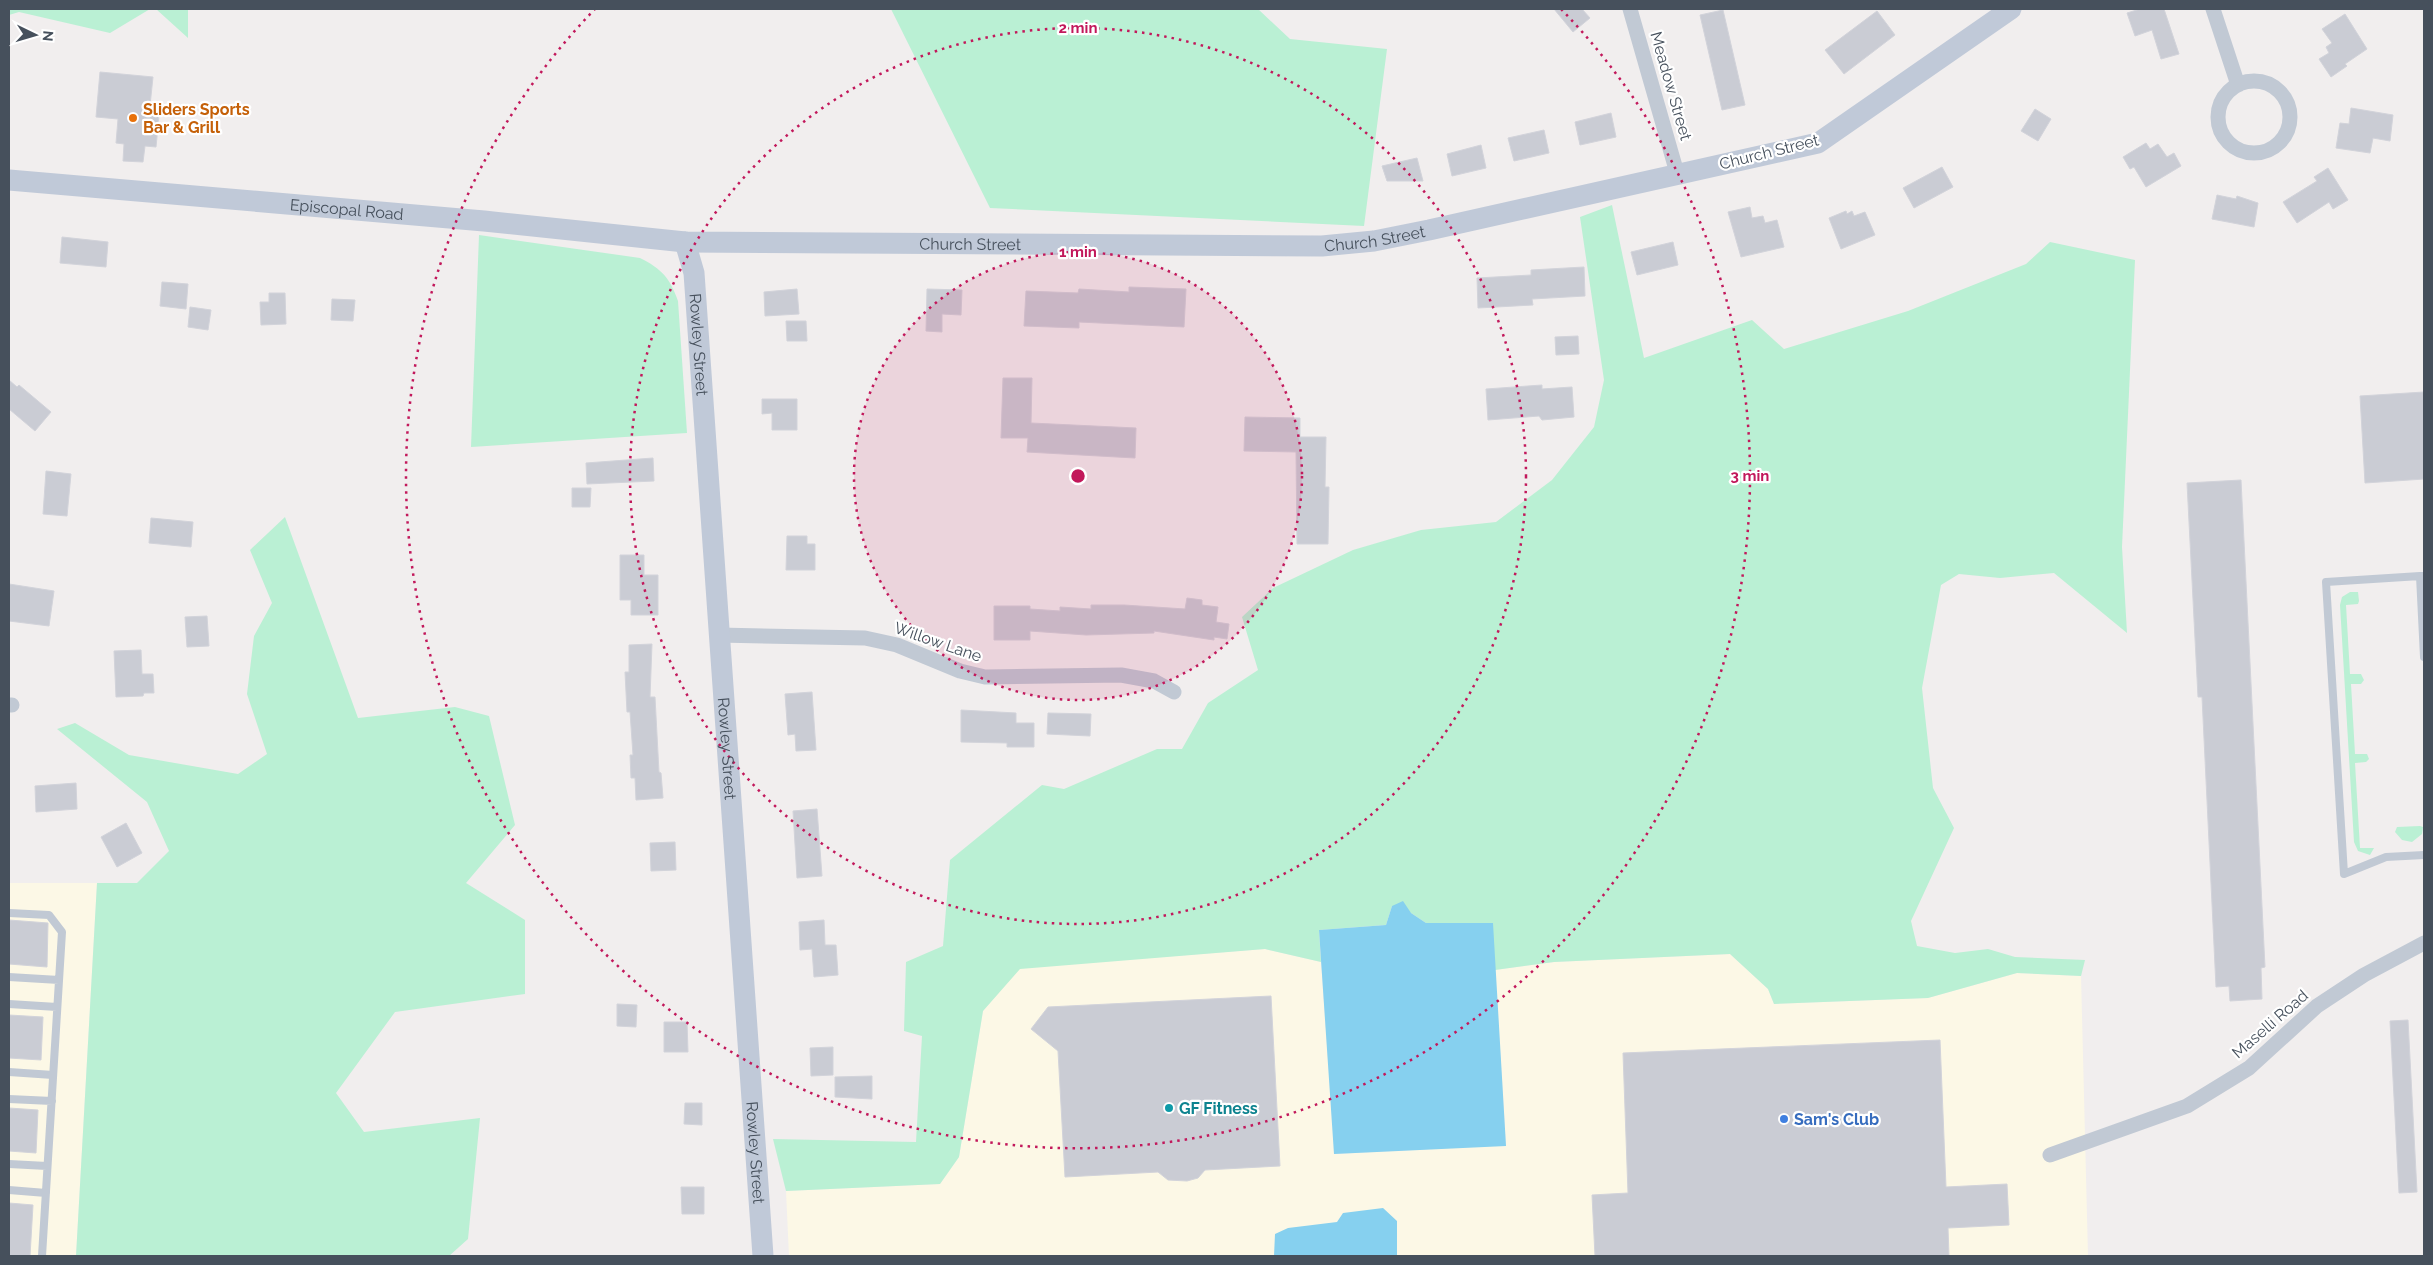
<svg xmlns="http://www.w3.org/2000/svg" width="2433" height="1265" font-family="Raleway,sans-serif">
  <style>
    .commercial { fill: #fcf8e6 }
    .green { fill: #baf0d4 }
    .water { fill: #86d0ef }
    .building { fill: #caccd4; stroke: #d2d3da }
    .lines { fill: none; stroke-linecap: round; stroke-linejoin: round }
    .lane { stroke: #c1c9d4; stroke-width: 8 }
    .street { stroke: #c1c9d4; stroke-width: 15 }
    .secondary { stroke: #c0c9d8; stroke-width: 21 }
    .ring { fill: none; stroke: #c2185b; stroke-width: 2.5; stroke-dasharray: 2.5 5 }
    .food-dot { fill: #e8710a; stroke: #fff; stroke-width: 2 }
    .culture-dot { fill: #0f9aa8; stroke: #fff; stroke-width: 2 }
    .shop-dot { fill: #3f7fe0; stroke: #fff; stroke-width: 2 }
    .labels { text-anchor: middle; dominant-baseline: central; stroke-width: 4.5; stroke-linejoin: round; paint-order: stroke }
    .street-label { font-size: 16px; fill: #46505c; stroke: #fff }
    .food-label { font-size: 16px; font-weight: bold; fill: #c56008; stroke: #fff; text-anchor: start }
    .culture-label { font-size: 16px; font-weight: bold; fill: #0d838f; stroke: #fff; text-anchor: start }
    .shop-label { font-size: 16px; font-weight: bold; fill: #366cbe; stroke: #fff; text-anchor: start }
    .centre { fill: #c2185b; stroke: #fff; stroke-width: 2.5 }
    .ring-label { font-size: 15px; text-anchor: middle; font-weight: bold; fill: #c2185b; stroke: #fff; stroke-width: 4.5; stroke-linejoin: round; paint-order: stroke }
  </style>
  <rect width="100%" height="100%" fill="#f1eeee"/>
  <!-- commercial -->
  <path class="commercial" d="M9,883H97L76,1256H9Z
    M1265,949L1321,962L1335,1154L1506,1145L1495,970L1554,962L1730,954L1768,989L1774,1004L1928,998L2017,973L2081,976L2088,1256H789L786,1191L940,1184L959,1157L983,1011L1020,968Z"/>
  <!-- green -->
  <path class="green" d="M9,9H150L110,33L19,12L9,15Z
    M156,9H188V38Z
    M891,9H1258L1290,39L1387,49L1364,226L990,208Z
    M1612,205L1644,358L1752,320L1784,349L1908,311L2026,264L2050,242L2135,260L2122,547L2127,633L2054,573L2000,578L1959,574L1941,585L1922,688L1933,788L1954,828L1911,921L1917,946L1955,953L1988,949L2015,957L2085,960L2081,976L2017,973L1928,998L1774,1004L1768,989L1730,954L1554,962L1495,970L1492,923H1426L1411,913L1392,906L1386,925L1319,930L1321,962L1265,949L1020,969L983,1011L959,1157L940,1184L786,1191L773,1139L916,1142L922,1036L904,1031L906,962L943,946L950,860L1042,785L1064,789L1157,749H1182L1208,703L1258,670L1242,617L1273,588L1353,550L1421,530L1496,522L1552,480L1594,427L1604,380L1580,217Z
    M479,235L640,258C662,269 670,278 678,301L687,433L471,447Z
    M285,517L358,718L455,707L489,716L515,825L466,883L525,920V994L395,1012L336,1093L364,1132L480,1118L468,1239L449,1256H76L97,883H137L169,851L147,802L57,729L75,723L129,755L238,774L267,754L247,694L254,636L272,603L250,550Z
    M2350,592H2358L2359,601L2358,604L2346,605L2350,674H2361L2364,680L2361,684H2351L2355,754H2367L2369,759L2366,762L2355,763L2360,848H2374L2370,855L2358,851L2354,842L2340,605L2342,597Z
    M2420,826L2423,827L2422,834L2412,842L2402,840L2395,832L2397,827Z"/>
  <!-- water -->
  <path class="water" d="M1403,901L1411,913L1426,923H1493L1506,1146L1334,1154L1319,930L1386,925L1392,906Z
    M1383,1208L1397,1221V1256H1274L1275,1234L1288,1228L1337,1222L1343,1213Z"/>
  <!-- building -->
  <path class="building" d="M1554,9H1582L1590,18L1573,32Z
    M2140,9H2164L2179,54L2161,59L2152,30L2135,36L2127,13Z
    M1723,10L1745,105L1722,110L1700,15Z
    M1877,11L1895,35L1844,74L1825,50Z
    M2345,14L2367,49L2345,64L2347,66L2331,77L2319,59L2329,53L2326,47L2332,43L2322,29Z
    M100,72L153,77L149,115L159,116L156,147L145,146L143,162L123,161L124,144L116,143L118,119L96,117Z
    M2351,108L2393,115L2390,141L2373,138L2370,153L2336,148L2340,123L2349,124Z
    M2035,109L2051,119L2038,141L2021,131Z
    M1611,113L1616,137L1580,145L1575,122Z
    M1544,130L1549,153L1514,161L1508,138Z
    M2146,143L2150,149L2158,144L2167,157L2174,153L2181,166L2146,187L2134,167L2130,169L2123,157Z
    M1481,145L1486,168L1452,176L1447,154Z
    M1417,158L1423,181H1387L1382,166Z
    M1942,167L1953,187L1914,208L1903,188Z
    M2328,168L2348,200L2333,209L2329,202L2297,223L2283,202L2317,181L2314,177Z
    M2217,195L2236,199L2237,196L2258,203L2254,227L2212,219Z
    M1750,207L1752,218L1763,216L1765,223L1777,220L1784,247L1741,257L1728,212Z
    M1846,211L1847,214L1852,211L1854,216L1865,212L1875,235L1841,249L1829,218Z
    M62,237L108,242L106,267L60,263Z
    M1673,242L1678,265L1637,275L1631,252Z
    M1584,267L1585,296L1532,299L1533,305L1478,308L1477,278L1531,275V270Z
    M162,282L188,284L186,309L160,306Z
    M1129,287L1186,289L1184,327L1079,322V328L1024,326L1026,291L1078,293L1079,289L1129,292Z
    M797,289L799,314L765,316L764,292Z
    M927,289L962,290L961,315L942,314V332L926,331Z
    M269,293H285L286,324L261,325L260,302H269Z
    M332,299L355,300L353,321L331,320Z
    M190,307L211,310L208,330L188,327Z
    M786,321H806L807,341H787Z
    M1578,336L1579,354L1556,355L1555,337Z
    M1003,378H1032L1031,423L1136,428L1135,458L1027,452L1028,438H1001Z
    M9,380L17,387L19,385L51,412L35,431L9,409Z
    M1542,385V389L1572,387L1574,417L1542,420L1539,416L1488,420L1486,389Z
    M2424,392V479L2365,483L2360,396Z
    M762,399H797V430H772V413L762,414Z
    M1245,417L1300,418V437H1326L1325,487H1329L1328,544H1297L1296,452L1244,451Z
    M653,458L654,481L587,484L586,463Z
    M46,471L71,474L67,516L43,514Z
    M2241,480L2265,967L2261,968L2262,999L2230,1001L2229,986L2216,987L2202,697H2198L2187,483Z
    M572,488H591L590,507H572Z
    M151,518L193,522L191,547L149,543Z
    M787,536H807V544H815V570H786Z
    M620,555H644V575H658V615H631V600H620Z
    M9,584L54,591L49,626L9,621Z
    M1187,598L1202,600V605L1218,607L1216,622L1229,624L1227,639L1214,637V640L1154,631V633L1086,635L1030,631V640H994V606H1030V609L1060,611V607L1091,609V605H1124L1185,609Z
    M207,616L209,646L187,647L185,617Z
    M652,644L650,697H655L659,772L661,773L663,798L636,800L635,778H631L630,755H633L630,712H627L625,672H629V645Z
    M141,650L142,674H153L154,693H144L143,696L116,697L114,651Z
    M812,692L816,750L796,751L795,734L788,735L785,694Z
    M961,710L1016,713V723H1034V747H1007V743L961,742Z
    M1048,713L1091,714L1090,736L1047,734Z
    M76,783L77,809L36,812L35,786Z
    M817,809L822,876L797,878L793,811Z
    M126,823L142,853L117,867L101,837Z
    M675,842L676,870L651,871L650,843Z
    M9,920L48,923L47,967L9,964Z
    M824,920L825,945H836L838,975L814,977L812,949L800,950L799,922Z
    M1271,996L1280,1166L1205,1170L1198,1178L1187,1181L1168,1180L1158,1172L1065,1177L1058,1051L1031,1029L1048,1007Z
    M617,1004L637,1005L636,1027L617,1026Z
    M9,1015L43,1017L41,1060L9,1058Z
    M2408,1020L2417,1192L2399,1193L2390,1021Z
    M664,1022H687L688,1052H664Z
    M1940,1040L1946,1187L2007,1184L2009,1225L1948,1228L1949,1256H1595L1592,1195L1628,1193L1623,1053Z
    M833,1047V1075L811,1076L810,1048Z
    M872,1076V1099L835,1097V1077Z
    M685,1103H702V1125L684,1124Z
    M9,1108L38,1110L36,1153L9,1151Z
    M681,1187H704V1214H682Z
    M9,1203L33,1205L30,1256H9Z"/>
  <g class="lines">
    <!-- lane -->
    <path class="lane" d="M2420,576L2326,582L2344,874L2386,857L2424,855
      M2424,576H2420L2424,657
      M9,913L49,915L62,932L42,1256
      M9,977L59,980
      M9,1004L57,1007
      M9,1072L53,1075
      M9,1099L52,1101
      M9,1164L47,1166
      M9,1190L46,1193"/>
    <!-- street -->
    <path class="street" d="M1630,9L1677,173
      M2213,9L2238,85
      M2218 117a36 36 0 1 1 72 0a36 36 0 1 1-72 0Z
      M718,635L865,638L897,645L960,671L985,677L1121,675L1154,681L1174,692
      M9,705H12
      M2050,1155L2187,1106L2249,1068L2317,1006L2364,975L2424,943"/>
    <!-- secondary -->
    <g class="secondary">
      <path id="s1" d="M9,180L484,221L685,242L1322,246L1374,241L1429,230L1818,143L2011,9"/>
      <path id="s2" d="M685,242L694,273L763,1256"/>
    </g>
  </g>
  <!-- distance rings -->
  <circle cx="1078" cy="476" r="224" fill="#c2185b" fill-opacity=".12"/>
  <g class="ring">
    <circle cx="1078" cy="476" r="224"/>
    <circle cx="1078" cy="476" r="448"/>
    <path d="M1561 9A672 672 0 1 1 595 9"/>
  </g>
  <!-- markers -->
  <circle class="food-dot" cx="133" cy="118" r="5"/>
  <circle class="culture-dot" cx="1169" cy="1108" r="5"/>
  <circle class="shop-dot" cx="1784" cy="1119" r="5"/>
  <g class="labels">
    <!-- street labels -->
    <g class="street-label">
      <text transform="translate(1671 86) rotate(74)">Meadow Street</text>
      <text transform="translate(1769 152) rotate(-14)">Church Street</text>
      <text stroke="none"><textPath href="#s1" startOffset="339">Episcopal Road</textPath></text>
      <text stroke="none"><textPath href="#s1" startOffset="1369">Church Street</textPath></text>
      <text stroke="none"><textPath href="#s1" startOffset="964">Church Street</textPath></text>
      <text stroke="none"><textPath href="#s2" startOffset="104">Rowley Street</textPath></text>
      <text transform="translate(938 642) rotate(19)">Willow Lane</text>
      <text stroke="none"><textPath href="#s2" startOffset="509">Rowley Street</textPath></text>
      <text transform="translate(2270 1024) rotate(-41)">Maselli Road</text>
      <text stroke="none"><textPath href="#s2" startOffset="914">Rowley Street</textPath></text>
    </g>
    <!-- food labels -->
    <g class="food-label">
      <text x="143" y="109">Sliders Sports<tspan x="143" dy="18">Bar &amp; Grill</tspan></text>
    </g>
    <!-- culture labels -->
    <g class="culture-label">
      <text x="1179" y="1108">GF Fitness</text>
    </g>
    <!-- shop labels -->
    <g class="shop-label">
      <text x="1794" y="1119">Sam's Club</text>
    </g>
  </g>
  <circle cx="1078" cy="476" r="8" class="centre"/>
  <g class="ring-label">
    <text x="1078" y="33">2 min</text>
    <text x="1078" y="257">1 min</text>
    <text x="1750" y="481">3 min</text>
  </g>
  <!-- border -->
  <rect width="2433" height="1265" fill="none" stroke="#46505c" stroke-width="20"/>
  <!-- north arrow -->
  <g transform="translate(35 35) rotate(95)" stroke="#ffffff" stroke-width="4" paint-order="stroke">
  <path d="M0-4L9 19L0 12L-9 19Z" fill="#46505c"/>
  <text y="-8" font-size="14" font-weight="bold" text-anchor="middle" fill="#46505c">N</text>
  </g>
</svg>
